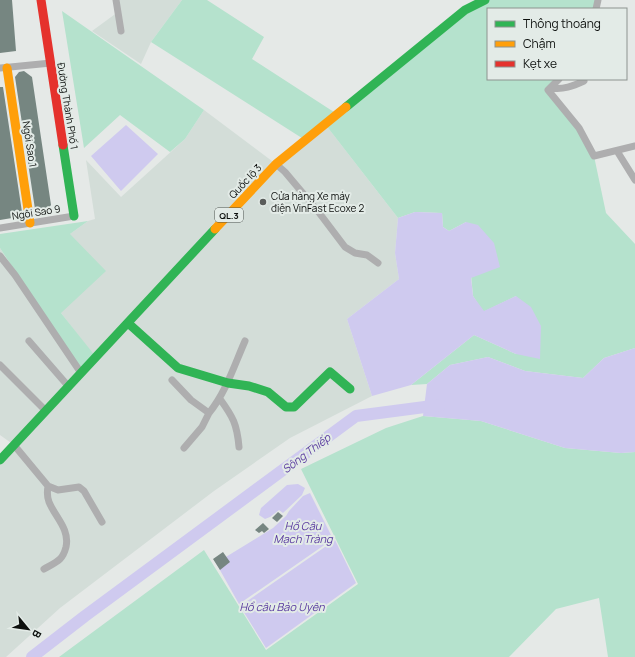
<svg xmlns="http://www.w3.org/2000/svg" width="635" height="657" font-family="Manrope,sans-serif">
  <style>
    .built { fill: #d3ddd8 }
    .green { fill: #b5e2cd }
    .water { fill: #cfcaef }
    .lines { fill: none; stroke-linecap: round; stroke-linejoin: round }
    .river { stroke: #cfcaef; stroke-width: 12 }
    .building { fill: #768681 }
    .street { stroke: #aeaeaf; stroke-width: 7 }
    .fast { stroke: #30b455; stroke-width: 9 }
    .slow { stroke: #ff9f0a; stroke-width: 9 }
    .jam { stroke: #e5322d; stroke-width: 9 }
    .poi-dot { fill: #595c5a; stroke: #e3ebe7; stroke-width: 1.5 }
    .labels { text-anchor: middle; dominant-baseline: central; stroke-width: 4; stroke-linejoin: round; paint-order: stroke }
    .shield { fill: #e3ebe7; stroke: #4d524f; stroke-width: 1 }
    .shield-label { font-size: 9px; font-weight: bold; fill: #0d100e }
    .street-label { font-size: 10px; fill: #0d100e; stroke: #e3ebe7 }
    .poi-label { font-size: 10px; fill: #0d100e; stroke: #e3ebe7; text-anchor: start }
    .water-label { font-size: 11px; font-style: italic; fill: #593a9f; stroke: #e3ebe7 }
  </style>
  <rect width="100%" height="100%" fill="#e5e9e7"/>
  <!-- built -->
  <path class="built" d="M116,0H182L151,42L141,64L92,31L118,12Z
    M204,110L276,164L325,124L398,218L395,253L399,279L347,319L372,396L290,438L214,491L60,608L6,657H0V460L14,445L0,435V248L81,373L95,357L61,313L70,234L88,221L95,219L86,160L121,197L185,139Z"/>
  <!-- green -->
  <path class="green" d="M182,0H207L264,37L252,59L337,114L485,0H599L597,9H488V79H555L548,91L579,128L594,156L606,213L635,244V348L604,358L583,378L525,371L488,357L450,365L427,384L411,385L474,335L516,354V296L483,312L473,296L466,222L449,231L443,227L442,213L415,212L398,218L325,124L305,140L151,42Z
    M62,11L204,110L185,139L170,152L120,115L84,148Z
    M88,221L70,234L106,271L61,313L96,357L81,373L0,248V234Z
    M423,416L481,421L565,448L621,453L635,452V657H608L599,598L556,609L509,657H59L204,550L266,650L358,584L301,469L386,428Z"/>
  <!-- water -->
  <path class="water" d="M126,125L158,154L121,191L91,156Z
    M415,212L442,213L443,227L449,231L466,222L478,225L494,243L500,267L471,278L473,296L484,311L516,296L531,307L541,326L540,359L516,354L474,335L411,385L372,396L347,319L399,279L395,253L398,218Z
    M635,348V452L621,453L565,448L481,421L423,416L427,384L450,365L488,357L525,371L583,378L604,358Z
    M298,484L305,488L302,495L283,513L279,510L270,517L265,519L259,515L261,508L287,485Z
    M310,493L333,539L239,604L216,563L273,528L286,516L289,511L303,496Z
    M335,540L356,583L266,648L240,606Z"/>
  <g class="lines">
    <!-- river -->
    <path class="river" d="M32,657L85,616L356,416L440,405"/>
  </g>
  <!-- building -->
  <path class="building" d="M0,0H12L16,51L0,53Z
    M24,71L32,77L51,205L45,213H41L35,209L15,77L19,72Z
    M0,87H3L22,212L18,217L0,220Z
    M278,512L283,516L277,522L272,518Z
    M263,523L269,529L264,533L262,531L259,533L255,530Z
    M223,552L230,562L220,570L213,559Z"/>
  <g class="lines">
    <!-- street -->
    <path class="street" d="M116,0L121,31
      M596,9L598,0
      M0,68L51,63
      M559,79L548,90L579,128L594,156L635,146
      M551,88C563,90 573,86 584,81
      M617,151L635,180
      M276,164L285,172L317,210L345,247L355,253L367,255L378,263
      M0,228L74,216
      M0,256L15,275L81,373
      M29,341L69,387
      M0,365L46,411
      M172,380L191,400L209,413C226,392 234,366 245,341
      M220,399C233,417 237,424 239,447
      M14,445L48,486L58,490L79,487L84,491L102,522
      M184,448L202,427L209,413
      M44,569C49,566 56,563 60,559C63,556 65,551 66,547C70,529 55,517 49,502C47,497 47,492 48,486"/>
    <!-- fast -->
    <path class="fast" d="M346,107L465,10L485,0
      M63,145L74,216
      M128,323L178,368L228,383L249,386L268,392L286,407H294L330,372L350,389
      M0,460L215,229"/>
    <!-- slow -->
    <path class="slow" d="M7,68L30,223
      M215,229L276,164L346,107"/>
    <!-- jam -->
    <path class="jam" d="M41,0L63,145"/>
  </g>
  <!-- markers -->
  <circle class="poi-dot" cx="263" cy="202" r="4"/>
  <g class="labels">
    <!-- shield labels -->
    <rect class="shield" x="215" y="208" width="28" height="14" rx="3"/>
    <g class="shield-label">
      <text x="229" y="215">QL.3</text>
    </g>
    <!-- street labels -->
    <g class="street-label">
      <text transform="translate(68 106) rotate(81)">Đường Thành Phố 1</text>
      <text transform="translate(30 144) rotate(81)">Ngôi Sao 1</text>
      <text transform="translate(245 181) rotate(-47)">Quốc lộ 3</text>
      <text transform="translate(36 212) rotate(-9)">Ngôi Sao 9</text>
    </g>
    <!-- poi labels -->
    <g class="poi-label">
      <text x="271" y="196">Cửa hàng Xe máy<tspan x="271" dy="12">điện VinFast Ecoxe 2</tspan></text>
    </g>
    <!-- water labels -->
    <g class="water-label">
      <text transform="translate(306 453) rotate(-37)">Sông Thiếp</text>
      <text x="303" y="525">Hồ Câu<tspan x="303" dy="13">Mạch Tràng</tspan></text>
      <text x="282" y="606">Hồ câu Bảo Uyên</text>
    </g>
  </g>
  <!-- legend -->
  <rect x="487" y="8" width="140" height="72" fill="#e3ebe7" stroke="#8d9390"/>
  <rect x="495" y="21" width="20" height="6" fill="#30b455" stroke="#8d9390"/>
  <text x="523" y="28" font-size="12" fill="#0d100e">Thông thoáng</text>
  <rect x="495" y="41" width="20" height="6" fill="#ff9f0a" stroke="#8d9390"/>
  <text x="523" y="48" font-size="12" fill="#0d100e">Chậm</text>
  <rect x="495" y="61" width="20" height="6" fill="#e5322d" stroke="#8d9390"/>
  <text x="523" y="68" font-size="12" fill="#0d100e">Kẹt xe</text>
  <!-- north arrow -->
  <g transform="translate(28 629) rotate(119)" stroke="#e3ebe7" stroke-width="3" paint-order="stroke">
  <path d="M0-3L7 15L0 10L-7 15Z" fill="#0d100e"/>
  <text y="-6" font-size="11" font-weight="bold" text-anchor="middle" fill="#0d100e">B</text>
  </g>
</svg>
